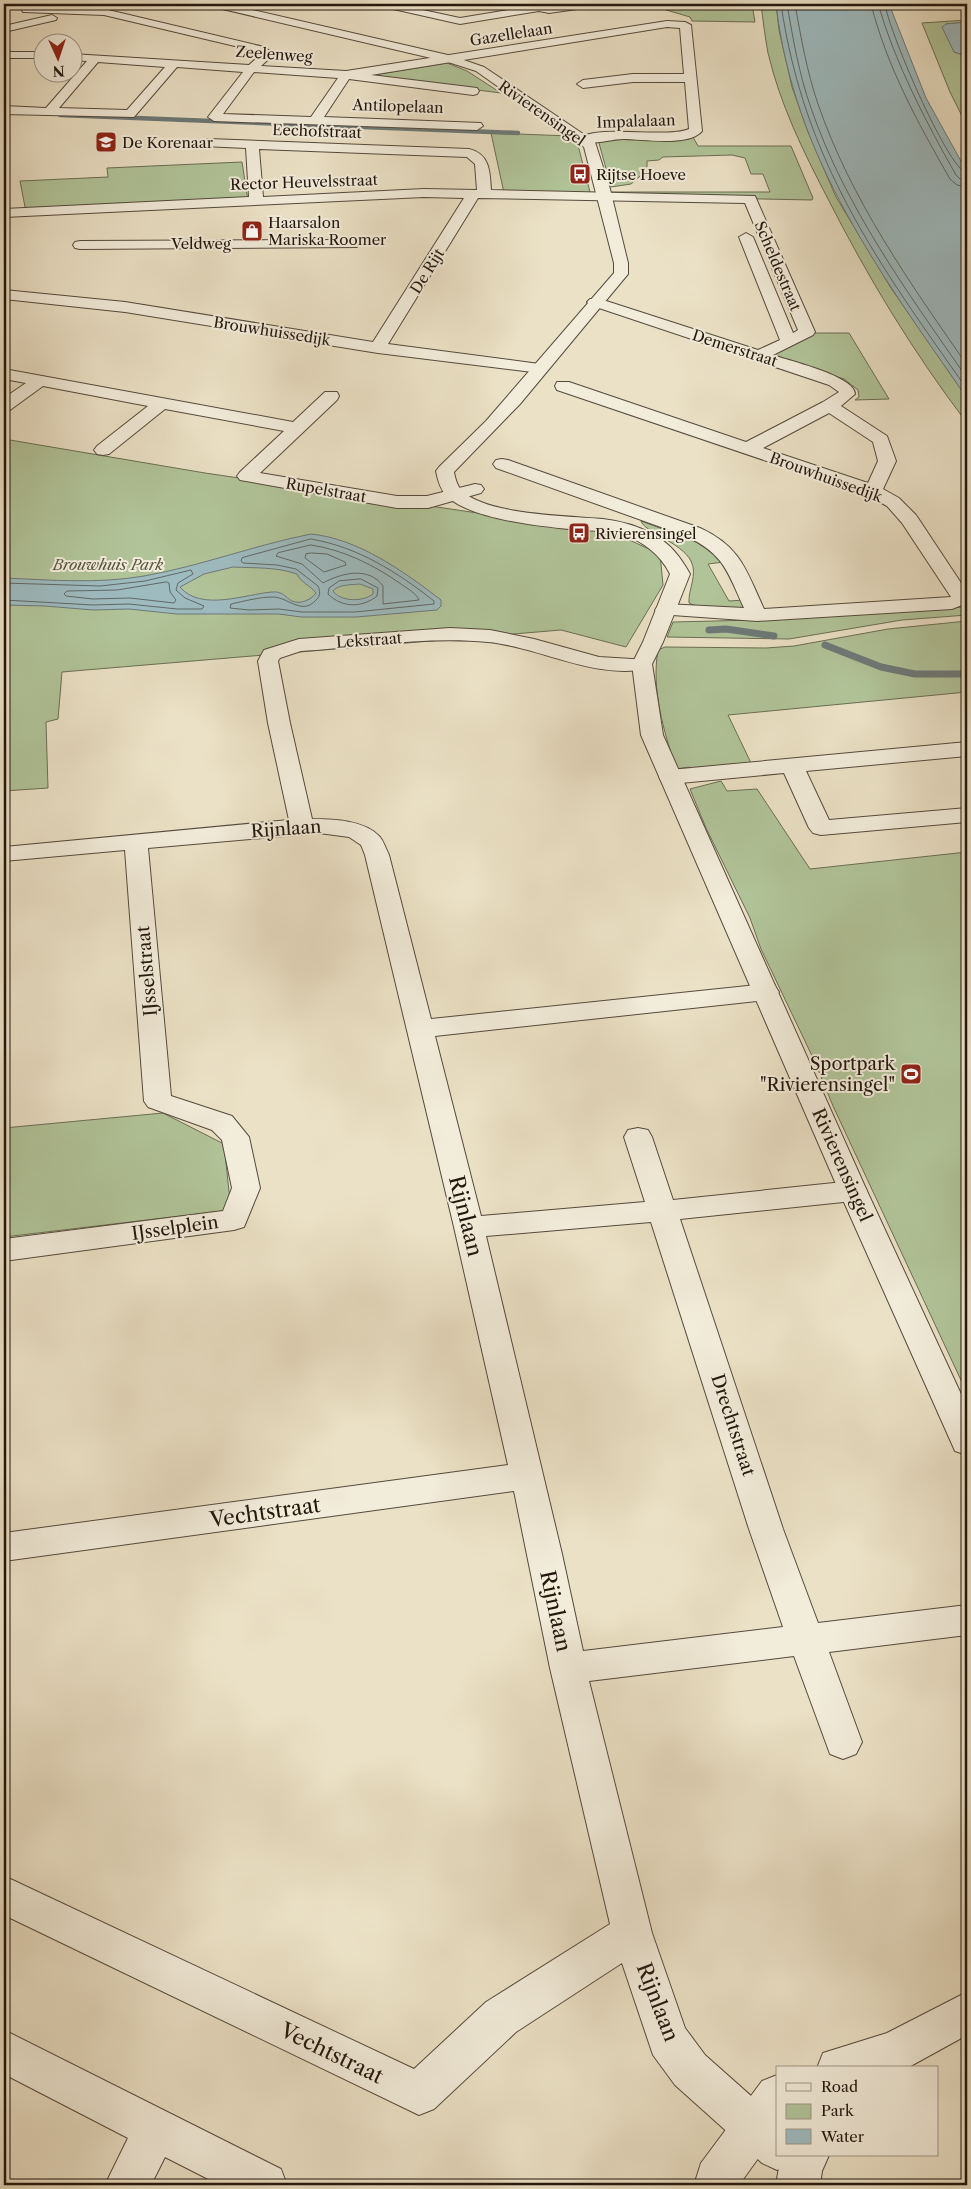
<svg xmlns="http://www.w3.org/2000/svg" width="971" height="2189" font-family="'Libre Caslon Text',serif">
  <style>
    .green { fill: #b1c499; stroke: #6a6e54 }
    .water { fill: #9ebbc0; stroke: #6d7979; fill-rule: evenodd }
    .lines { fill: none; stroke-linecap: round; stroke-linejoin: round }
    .shore { stroke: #606967; stroke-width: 1 }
    .stream-far1 { stroke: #6d7979; stroke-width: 4.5 }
    .stream { stroke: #6d7979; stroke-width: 7 }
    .minor-casing { stroke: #554a3c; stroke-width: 2 }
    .tertiary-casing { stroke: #554a3c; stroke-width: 2 }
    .minor { fill: #f2ecda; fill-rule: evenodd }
    .tertiary { fill: #f2ecda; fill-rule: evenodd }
    .labels { text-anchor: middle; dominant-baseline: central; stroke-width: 4; stroke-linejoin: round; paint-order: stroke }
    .far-street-label { font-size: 15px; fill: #23170e; stroke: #f2ecda }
    .far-poi-label { font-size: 15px; fill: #23170e; stroke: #f2ecda; text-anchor: start }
    .far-park-label { font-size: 15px; font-style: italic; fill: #55543f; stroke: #f2ecda }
    .street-label { font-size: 18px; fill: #23170e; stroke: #f2ecda }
    .poi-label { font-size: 18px; fill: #23170e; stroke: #f2ecda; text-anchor: end }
    .near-street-label { font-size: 21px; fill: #23170e; stroke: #f2ecda }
  </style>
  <rect width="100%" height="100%" fill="#ebe1c6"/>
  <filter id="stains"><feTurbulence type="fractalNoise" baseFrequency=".004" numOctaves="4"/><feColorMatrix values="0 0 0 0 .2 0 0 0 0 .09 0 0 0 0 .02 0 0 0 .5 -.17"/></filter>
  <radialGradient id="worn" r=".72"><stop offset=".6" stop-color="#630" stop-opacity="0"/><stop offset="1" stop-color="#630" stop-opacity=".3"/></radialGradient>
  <!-- green -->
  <path class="green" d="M646,4H752L755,22L692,21L690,17Z
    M761,4H776L779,30L792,87L808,132L836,197L891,288L967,398V423C913,352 867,276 827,197C803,151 780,104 768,53C765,37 763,20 761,4Z
    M967,20V22L946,24L954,52L967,56V76L961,78L967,92V126L950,92L922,23Z
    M447,63L467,71L501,93L367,76Z
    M491,133L570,136L577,143L579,149L591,196L504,193Z
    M693,137L698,146H791L813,198L812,200L614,196L612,192H770L763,174H751L745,158L732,155L663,157L659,160L647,161V170L631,184L611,187L599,143L603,140Z
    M242,162L248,201L26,212L20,181L108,177L107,168Z
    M815,333H849L889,399L855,400L859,397L858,390L844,379L771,356Z
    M4,439L205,473L614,533L660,554L663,585L626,647L561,630L62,672L58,719L46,722L48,788L4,791Z
    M641,521L700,543L715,551L724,562L708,564L729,601L744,600L745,604L738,611L703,609L689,603C688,589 698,575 691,561C681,542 644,532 641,521Z
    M963,607L967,609V615L902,620L789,639L667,637L673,622L756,620Z
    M967,621V692L728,715L752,765L693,772L689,767L676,769C664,731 651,690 658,650L665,647L766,648L794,646L888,629Z
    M721,781L727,791L757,789L810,869L967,852V1393L833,1106L814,1060L761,949L750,918L706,828L690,789Z
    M163,1113L224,1144L231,1210L4,1237V1128Z"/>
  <!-- water -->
  <path class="water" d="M776,4H889L926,98L967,172V398C881,274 794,159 776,4Z
    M967,22V56L954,52L942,27L946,24Z
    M311,534C359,539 403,571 441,600V606L437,610L356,617H301L279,614H177L129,609L93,610L45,606L4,605V578C50,580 98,584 144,576C201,566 255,545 311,534ZM233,567C255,568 277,567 297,574C301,583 310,585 316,593C312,599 301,605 292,601C285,597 283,591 272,592C246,594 201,612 180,587L204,574ZM360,584L373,589V594C363,602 341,602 333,591C339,584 351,585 360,584Z"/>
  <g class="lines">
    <!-- shore -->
    <path class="shore" d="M781,4C804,162 878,263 967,389
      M787,4C793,39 799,74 811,108C845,207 908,293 967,378
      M795,4C801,38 807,72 818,104C851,200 910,283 967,365
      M871,4C887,67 918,123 950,179L957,185L967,187
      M878,4C896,65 925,120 956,175L960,179L967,180
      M885,4C888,29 946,166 967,174
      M311,539C358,547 397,572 434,601V604L355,612H302L279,609L249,610L230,608L231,604C245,601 259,597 273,597C288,597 302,616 316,600C321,596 320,591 318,586L296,569L277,565L243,563L241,561L242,558Z
      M311,545C344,550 374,565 401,584C408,589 416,593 419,600L383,604V586C369,566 341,573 323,583L302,564L276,556L278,553Z
      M312,553L327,554L345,562L346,565L324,572L305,558L306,554Z
      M361,579L378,588L377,596C362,608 342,608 328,594L329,588L339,581Z
      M167,582L169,583L170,592L176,600L174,603L130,598L93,599L66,596L64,594L67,591L117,590Z
      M4,583L100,586L145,581L191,570L193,574L178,583L176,590L185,598L204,606L202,609H177L129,604L93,605L4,600"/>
    <!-- stream-far1 -->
    <path class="stream-far1" d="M60,115L518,133"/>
    <!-- stream -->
    <path class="stream" d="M709,630L726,629L774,636
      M825,645L881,667L915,674H967"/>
    <!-- minor casing -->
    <g class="minor-casing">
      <path id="minor" d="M379,4H395L460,18L539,5C557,8 578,3 596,4L591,7L549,13L539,11L460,24L380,6Z
        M27,7L104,9L264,47L270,51L272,56L261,66L346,71L667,21L685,22L691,25L702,131C689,147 642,139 623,139C612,139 584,147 578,140C592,123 666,139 689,129L685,82H633L583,88L577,84L583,80L633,74H684L680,28L667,27L371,75L477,88L479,91L477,94L473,95L349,79L324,117L481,123L483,126L477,130L214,121L208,117L243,72L177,67L134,117L4,114V106L46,108L87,61L72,60V54L249,65L260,55L256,51L104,15L23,12L22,10ZM98,62L165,67L127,110L59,108ZM254,72L338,78L311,117L223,114Z
        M52,15L57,18L56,20L4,32V26Z
        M4,52H42V58H4Z
        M208,139L469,149C490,154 490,172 491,190L755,196L815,332L813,335L773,355C789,361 855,376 855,394L841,406L887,436L896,461L883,489L899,498L916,515L967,592V603L952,609L757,621L658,614L655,610L658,606L665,604L744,608C727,571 725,555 686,536L496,468L493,464L496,460L502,459L508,460L700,528C741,547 746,570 764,609L951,597L902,523L887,506L867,495L557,390L555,386L557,382H569L746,442L823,402L839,392L829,385L590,305L587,302L590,299H600L758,350L780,340L739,237L746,233L753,237L793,333L798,330L745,203L478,198L388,344L547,365L549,368L547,371L541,373L378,353L125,312L4,299V290L125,302L373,342L464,198L424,197L4,217V209L249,197L246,148L203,146L202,143ZM259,149L467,157L475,164L477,190L424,189L263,197ZM829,413L873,442L878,461L868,483L763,448Z
        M352,240L357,241L359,244L357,247L80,249L75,248L73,245L75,242L80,241Z
        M4,369L293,422L325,392H337L339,396L337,400L260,473L397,496H427L475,484L481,485L484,489L481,493L428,508H397L240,480L237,476L240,472L284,431L165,409L109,454L103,455L97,454L94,450L97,446L148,406L43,386L10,410L4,411V398L26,383L4,379Z
        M450,628L490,630L534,639L599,657L649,660L652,664L649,668C598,681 540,647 488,642C427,636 363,647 301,651L280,658L278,661L290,723L312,819C333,819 365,820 380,837C384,842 386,849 389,855L431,1019L766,984L775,986L779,992L775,998L766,1000L435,1036L481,1216L645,1202L624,1137L628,1130L638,1128L648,1130L652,1137L673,1200L853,1181L863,1184L867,1191L863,1198L853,1201L680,1219L783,1529L818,1623L967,1605V1635L829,1652L862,1742L856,1754L843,1759L830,1754L794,1656L589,1681L652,1933L685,2028L705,2055L777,2119V2155H796L792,2163L777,2170L762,2163L675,2085L653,2055L622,1963L516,2032L434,2109L419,2115L4,1915V1876L414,2069L486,2002L610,1924L550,1668L514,1491L4,1561V1533L508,1465L454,1227L365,855L361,845L349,837L319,833L148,848L171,1096L232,1116L249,1137L260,1188L244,1227L234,1230L4,1261V1239L223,1211L232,1188L222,1140L212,1130L148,1107L144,1101L125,850L4,861V847L289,820L268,723L258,661L264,650L299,639ZM651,1222L749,1529L783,1627L583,1651L562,1554L486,1236Z
        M967,742V756L806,771L829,820L967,808V822L821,835L813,833L809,828L784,773L670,784L662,782L659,777L662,772L670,770Z
        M4,2030L281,2169L287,2185H220L165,2157L151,2185H105L128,2138L4,2074Z"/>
    </g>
    <!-- tertiary casing -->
    <g class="tertiary-casing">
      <path id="tertiary" d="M209,4H227L452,56L484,67L595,142L610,189L628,263V274L520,404L454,472C455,478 457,485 461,490C485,515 569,516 603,519C620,521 639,526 654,535C671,544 681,558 690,574L663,642L652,664L663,735L867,1191L967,1407V1455L955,1451L951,1442L839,1191L641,735L632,664L643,642L670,574C660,554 643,541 621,534C607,530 593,531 579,530C546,527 474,520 449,498C441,492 438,481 436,471L439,467L486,421L614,273V263L584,147L476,71L448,62L214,7Z
        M967,1992V2035L907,2068H817L823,2053L887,2033Z
        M777,2075V2132L739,2185H694L701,2163L762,2081Z
        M784,2155H829L822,2171L820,2185H776L779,2167Z"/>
    </g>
    <!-- minor -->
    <use href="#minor" class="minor"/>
    <!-- tertiary -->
    <use href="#tertiary" class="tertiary"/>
  </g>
  <!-- icons -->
  <defs>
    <g id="school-square" transform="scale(1.125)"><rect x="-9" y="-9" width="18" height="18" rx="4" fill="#8f2418" stroke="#f2ecda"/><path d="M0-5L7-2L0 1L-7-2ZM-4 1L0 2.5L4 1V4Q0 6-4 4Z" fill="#fff"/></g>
    <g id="bus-square" transform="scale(1.125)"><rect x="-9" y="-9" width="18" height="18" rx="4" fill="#8f2418" stroke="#f2ecda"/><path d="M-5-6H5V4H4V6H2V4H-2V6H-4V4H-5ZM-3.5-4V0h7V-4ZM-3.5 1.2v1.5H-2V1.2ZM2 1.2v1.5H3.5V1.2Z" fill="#fff"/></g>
    <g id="shop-square" transform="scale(1.125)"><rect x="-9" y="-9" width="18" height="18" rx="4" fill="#8f2418" stroke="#f2ecda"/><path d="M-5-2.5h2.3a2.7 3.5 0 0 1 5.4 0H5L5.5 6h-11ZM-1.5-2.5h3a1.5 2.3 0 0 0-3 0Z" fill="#fff"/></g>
    <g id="stadium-square" transform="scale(1.125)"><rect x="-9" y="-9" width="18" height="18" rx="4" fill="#8f2418" stroke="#f2ecda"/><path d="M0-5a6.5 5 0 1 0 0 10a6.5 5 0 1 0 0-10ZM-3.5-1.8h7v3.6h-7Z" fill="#fff"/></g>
  </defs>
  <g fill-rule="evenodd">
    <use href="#school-square" x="106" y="142"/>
    <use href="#bus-square" x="580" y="174"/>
    <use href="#shop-square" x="252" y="231"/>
    <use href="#bus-square" x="579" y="533"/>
    <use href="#stadium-square" x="911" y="1074"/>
  </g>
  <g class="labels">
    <!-- far-street labels -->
    <g class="far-street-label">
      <text transform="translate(511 34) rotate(-9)">Gazellelaan</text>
      <text transform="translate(274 54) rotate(4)">Zeelenweg</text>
      <text transform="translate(398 106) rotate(2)">Antilopelaan</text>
      <text transform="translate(542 113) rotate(35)">Rivierensingel</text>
      <text transform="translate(636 121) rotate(-2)">Impalalaan</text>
      <text transform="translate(317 131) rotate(2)">Eechofstraat</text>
      <text transform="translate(304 182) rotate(-2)">Rector Heuvelsstraat</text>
      <text x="201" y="243">Veldweg</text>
      <text transform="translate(778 266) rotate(67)">Scheldestraat</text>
      <text transform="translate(427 271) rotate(-58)">De Rijt</text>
      <text transform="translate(272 331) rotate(9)">Brouwhuissedijk</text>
      <text transform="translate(735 348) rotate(18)">Demerstraat</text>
      <text transform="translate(826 477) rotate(20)">Brouwhuissedijk</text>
      <text transform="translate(326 490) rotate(10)">Rupelstraat</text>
      <text transform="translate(369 640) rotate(-4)">Lekstraat</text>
    </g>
    <!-- far-poi labels -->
    <g class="far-poi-label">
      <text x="122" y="142">De Korenaar</text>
      <text x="596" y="174">Rijtse Hoeve</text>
      <text x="268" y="222">Haarsalon<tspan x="268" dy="17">Mariska Roomer</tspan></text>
      <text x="595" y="533">Rivierensingel</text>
    </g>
    <!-- far-park labels -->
    <g class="far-park-label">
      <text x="108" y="564">Brouwhuis Park</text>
    </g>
    <!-- street labels -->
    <g class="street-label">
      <text transform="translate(286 829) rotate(-4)">Rijnlaan</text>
      <text transform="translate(147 971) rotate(-95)">IJsselstraat</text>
      <text transform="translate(842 1165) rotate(66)">Rivierensingel</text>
      <text transform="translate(175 1228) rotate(-8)">IJsselplein</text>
      <text transform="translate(733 1425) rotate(72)">Drechtstraat</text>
    </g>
    <!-- poi labels -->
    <g class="poi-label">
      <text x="895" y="1064">Sportpark<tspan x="895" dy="21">"Rivierensingel"</tspan></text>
    </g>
    <!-- near-street labels -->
    <g class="near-street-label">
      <text transform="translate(466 1216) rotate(76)">Rijnlaan</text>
      <text transform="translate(265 1512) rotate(-8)">Vechtstraat</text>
      <text transform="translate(556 1611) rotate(78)">Rijnlaan</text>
      <text transform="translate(658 2002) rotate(69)">Rijnlaan</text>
      <text transform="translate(332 2053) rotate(26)">Vechtstraat</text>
    </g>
  </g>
  <!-- margin -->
  <rect width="971" height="2189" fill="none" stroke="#ebe1c6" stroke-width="20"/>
  <rect x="5" y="5" width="961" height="2179" fill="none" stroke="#23170e" stroke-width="2.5"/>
  <rect x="10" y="10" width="951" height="2169" fill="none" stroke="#23170e"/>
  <!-- legend -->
  <rect x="776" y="2066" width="162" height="90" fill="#f2ecda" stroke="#9f9788"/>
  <rect x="786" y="2083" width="25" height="8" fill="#f2ecda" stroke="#9f9788"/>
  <text x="821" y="2092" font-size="15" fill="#23170e">Road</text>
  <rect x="786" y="2104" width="25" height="15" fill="#b1c499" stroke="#9f9788"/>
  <text x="821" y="2116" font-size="15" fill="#23170e">Park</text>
  <rect x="786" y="2129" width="25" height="15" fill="#9ebbc0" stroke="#9f9788"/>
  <text x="821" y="2142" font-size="15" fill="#23170e">Water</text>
  <!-- north arrow -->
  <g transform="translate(58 58) rotate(177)"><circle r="24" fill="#f2ecda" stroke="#9f9788"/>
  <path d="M0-4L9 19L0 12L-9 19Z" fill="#8f2418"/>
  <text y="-8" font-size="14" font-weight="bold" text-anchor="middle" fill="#23170e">N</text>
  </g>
  <rect width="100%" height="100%" filter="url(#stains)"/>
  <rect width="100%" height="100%" fill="url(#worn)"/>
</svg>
